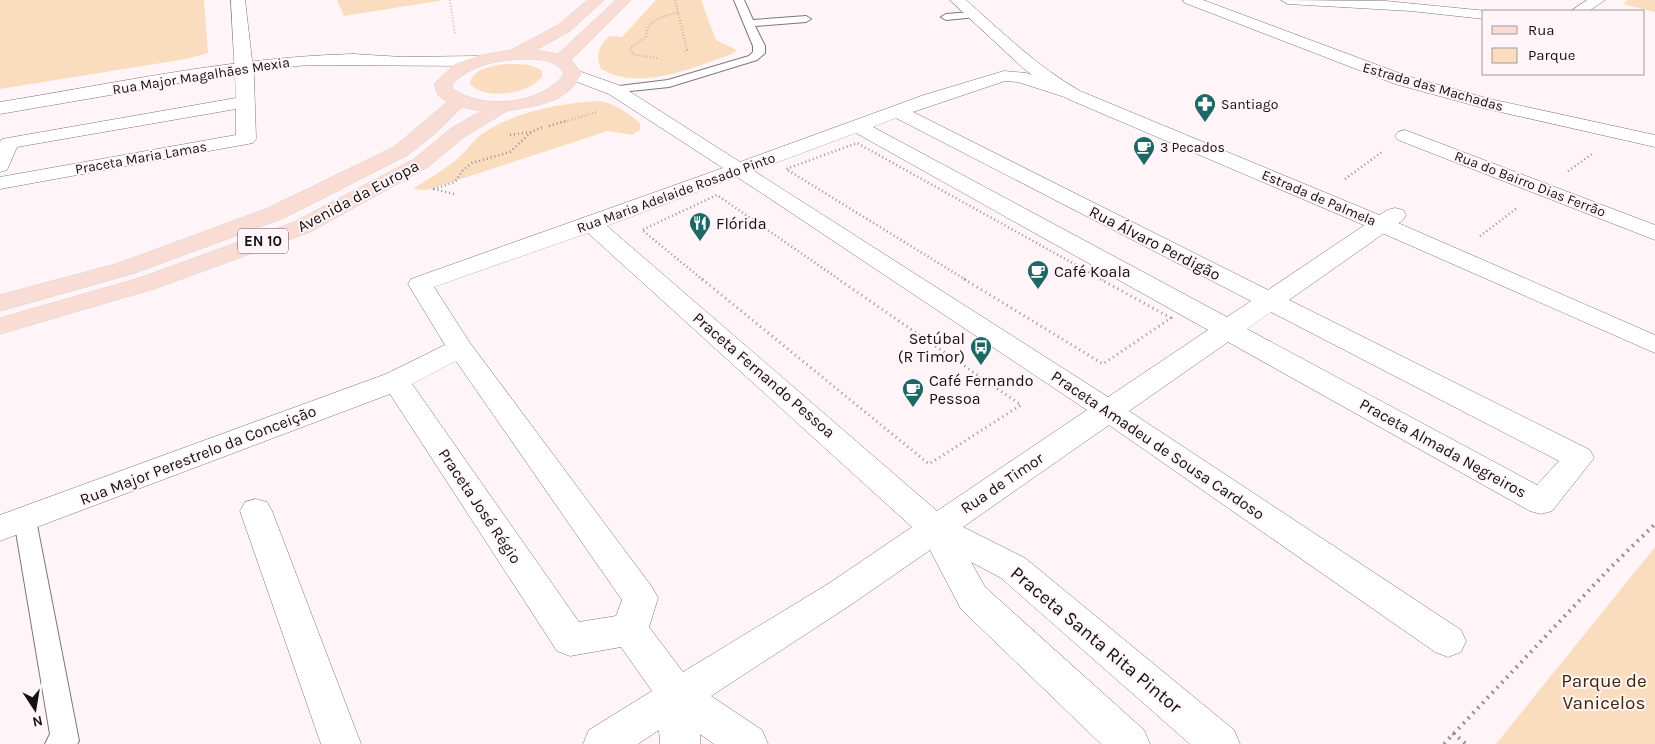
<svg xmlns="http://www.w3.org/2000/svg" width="1655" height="744" font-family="Karla,sans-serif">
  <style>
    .green { fill: #f9ddbe }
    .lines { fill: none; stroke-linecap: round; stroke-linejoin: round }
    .service-casing { stroke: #807678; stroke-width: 2 }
    .minor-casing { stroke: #807678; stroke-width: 1 }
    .tertiary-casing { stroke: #807678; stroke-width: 1 }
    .primary-casing { stroke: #d5d4d4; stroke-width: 1 }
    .path-far3 { stroke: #989193; stroke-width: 2; stroke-dasharray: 0.5 2.5; stroke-linecap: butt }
    .path-far2 { stroke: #989193; stroke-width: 2.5; stroke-dasharray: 1 3; stroke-linecap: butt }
    .path-far1 { stroke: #989193; stroke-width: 3; stroke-dasharray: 1 4; stroke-linecap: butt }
    .path { stroke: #989193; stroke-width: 4; stroke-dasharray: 2 5; stroke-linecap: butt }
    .service { fill: #fff; fill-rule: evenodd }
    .minor { fill: #fff; fill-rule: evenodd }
    .tertiary { fill: #fff; fill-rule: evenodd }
    .primary { fill: #f9dcd4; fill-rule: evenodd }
    .labels { text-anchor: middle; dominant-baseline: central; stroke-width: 4; stroke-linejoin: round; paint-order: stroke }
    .far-street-label { font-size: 14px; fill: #141111; stroke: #fff5f8 }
    .far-poi-label { font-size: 14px; fill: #141111; stroke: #fff5f8; text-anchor: start }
    .shield { fill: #fff5f8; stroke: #5a5556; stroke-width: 1 }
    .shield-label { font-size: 15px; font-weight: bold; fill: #141111 }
    .street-label { font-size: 16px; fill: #141111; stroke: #fff5f8 }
    .poi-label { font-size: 16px; fill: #141111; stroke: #fff5f8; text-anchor: start }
    .near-street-label { font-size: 19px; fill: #141111; stroke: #fff5f8 }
    .near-park-label { font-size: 19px; fill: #412804; stroke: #fff5f8 }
  </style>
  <rect width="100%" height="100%" fill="#fff5f8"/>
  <!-- green -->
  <path class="green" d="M0,0H204L208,53L186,59L0,89Z
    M337,0H444L344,16Z
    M656,0H701L716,40L737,50L732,54C693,67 641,92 601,69C595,54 599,47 609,36L622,37Z
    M1628,0H1655V12L1623,4Z
    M505,64C518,64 531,63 542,71V77C528,94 486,101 470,84C471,69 493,66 505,64Z
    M600,101C616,104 628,113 640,123V130L632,135L608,131L427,190L413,189C426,180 442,171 455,161C465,153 472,141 482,134C516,111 560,103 600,101Z
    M1655,547V744H1496Z"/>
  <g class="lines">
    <!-- service casing -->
    <g class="service-casing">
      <path id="service" d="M734,0H744L753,20L806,16L811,19L806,22L755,26L765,46V53L757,60L669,87L611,93L609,90L611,87L668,80L749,56L753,52V46Z
        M972,12L977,15L976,17L946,20L941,17L946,14Z
        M25,511L33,514L36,520L79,741L77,744H45L50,734L14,520L17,514Z"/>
    </g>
    <!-- minor casing -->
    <g class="minor-casing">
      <path id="minor" d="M231,0H245L254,77L256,139L253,143L0,189V177L236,135V109L17,147L7,170L0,172V142L2,139L236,98Z
        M1183,0H1203L1407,76L1490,99L1655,135V147L1487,109L1395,84L1185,3Z
        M1281,0L1386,1L1487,11H1484V19L1411,11L1288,4Z
        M1587,0H1605L1589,11H1571Z
        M573,69L621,86L740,162L924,95L1004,71L1026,73L1080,91L1083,95L1080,99L1074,100L1018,82L1005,81L913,112L1268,290L1387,210L1395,208L1403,210L1406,215L1403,220L1289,300L1590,450L1594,458L1552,511L1541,514L1530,511L1228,342L1129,411L1461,630L1466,641L1461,652L1448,657L1435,652L1109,425L963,527L1025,558L1234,730L1240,744H1190L1001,578L971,562L985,587L1144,730L1150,744H1101L961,609L930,550L852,604L711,696L762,730L768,744H714L700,734V744H660L659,730L638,744H583L589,730L652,691L621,647L570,656L557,651L390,394L0,541V515L386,374L445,345L408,284L411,279L723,168L609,94L567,78L564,74L567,70ZM896,118L1251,301L1227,317L873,127ZM856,133L1208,330L1108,397L754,171ZM737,177L760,192L1087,410L937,511L607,226ZM588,233L912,527L828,584L683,672L649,627L658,598L652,587L470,343L434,287ZM1271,312L1559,461L1537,485L1247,329ZM456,361L622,600L616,616L579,622L412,384Z
        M1405,130L1655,225V240L1398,140L1395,136L1398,132Z
        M256,499L267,502L272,511L361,744H321L240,511L245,502Z"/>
    </g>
    <!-- tertiary casing -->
    <g class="tertiary-casing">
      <path id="tertiary" d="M950,0H966C1002,32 1038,67 1080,91L1389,219L1655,335V353L1373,229L1068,99L1047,87L1023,68Z
        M353,54L402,57L477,56L483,57L485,61L483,65L477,66L307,65L244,72L0,114V102C117,83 234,57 353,54Z"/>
    </g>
    <!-- primary casing -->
    <g class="primary-casing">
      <path id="primary" d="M588,0H604L570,31L536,50L558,54L616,0H631L571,60L582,74L571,89L557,99L539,105L507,111L464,137L428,167L310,232L157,288L0,334V318L139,278L294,222L414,159L450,129L481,111L462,107L436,133L408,155L284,218L135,273L0,311V295L119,263L268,208L394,147L447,102L438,95L434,84L455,64L477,56L511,50L558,25ZM508,60C526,59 554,55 564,74C542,105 482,110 453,89L452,85C467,68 486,63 508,60Z"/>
    </g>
    <!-- path-far3 -->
    <path class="path-far3" d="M450,0L455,35
      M675,0L687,50L685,52
      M657,58L634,55L630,48L646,37C647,19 663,17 678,12
      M561,123L596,112"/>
    <!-- path-far2 -->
    <path class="path-far2" d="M549,126L565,121
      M510,135L531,132
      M1568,171L1592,154
      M1345,179L1382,152
      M454,194L434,189L455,182L463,170L472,163L510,152L531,132L543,127
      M1480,236L1517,208
      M703,280L642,230L717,195L840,280
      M966,280L786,169L857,143L1103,280"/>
    <!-- path-far1 -->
    <path class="path-far1" d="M702,279L929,464L1021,405L838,279
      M964,279L1103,364L1171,318L1100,279"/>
    <!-- path -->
    <path class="path" d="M1453,733L1466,744
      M1444,744L1610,568L1655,524"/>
    <!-- service -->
    <use href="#service" class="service"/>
    <!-- minor -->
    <use href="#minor" class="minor"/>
    <!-- tertiary -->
    <use href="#tertiary" class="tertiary"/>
    <!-- primary -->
    <use href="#primary" class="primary"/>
  </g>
  <!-- icons -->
  <defs>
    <g id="pharmacy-pin" transform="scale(1.125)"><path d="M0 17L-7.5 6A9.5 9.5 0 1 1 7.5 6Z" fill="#1b6865" stroke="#fff5f8"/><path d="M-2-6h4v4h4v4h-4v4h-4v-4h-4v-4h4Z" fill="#fff"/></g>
    <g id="cafe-pin" transform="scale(1.125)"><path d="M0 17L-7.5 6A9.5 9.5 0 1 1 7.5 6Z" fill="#1b6865" stroke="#fff5f8"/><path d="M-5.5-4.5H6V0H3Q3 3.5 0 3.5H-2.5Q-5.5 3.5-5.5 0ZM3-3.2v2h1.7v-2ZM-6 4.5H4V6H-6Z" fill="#fff"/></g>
    <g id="restaurant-pin" transform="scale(1.125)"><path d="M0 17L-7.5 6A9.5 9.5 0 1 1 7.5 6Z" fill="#1b6865" stroke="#fff5f8"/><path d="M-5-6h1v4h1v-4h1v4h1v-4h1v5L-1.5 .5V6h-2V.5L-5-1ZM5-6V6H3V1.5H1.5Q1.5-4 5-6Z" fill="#fff"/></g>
    <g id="bus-pin" transform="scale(1.125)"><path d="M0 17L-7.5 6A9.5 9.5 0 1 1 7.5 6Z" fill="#1b6865" stroke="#fff5f8"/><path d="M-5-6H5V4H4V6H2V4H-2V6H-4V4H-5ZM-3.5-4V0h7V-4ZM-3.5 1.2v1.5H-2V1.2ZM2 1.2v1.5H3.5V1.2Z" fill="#fff"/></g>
  </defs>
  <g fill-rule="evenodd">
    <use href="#pharmacy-pin" x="1205" y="104"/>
    <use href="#cafe-pin" x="1144" y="147"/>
    <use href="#restaurant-pin" x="700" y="223"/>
    <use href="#cafe-pin" x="1038" y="271"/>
    <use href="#bus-pin" x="981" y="347"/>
    <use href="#cafe-pin" x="913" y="389"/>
  </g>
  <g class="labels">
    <!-- far-street labels -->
    <g class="far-street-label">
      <text transform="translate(201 76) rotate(-9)">Rua Major Magalhães Mexia</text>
      <text transform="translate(1433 87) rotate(16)">Estrada das Machadas</text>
      <text transform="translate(141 158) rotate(-10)">Praceta Maria Lamas</text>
      <text transform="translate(1530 184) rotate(21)">Rua do Bairro Dias Ferrão</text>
      <text transform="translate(676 193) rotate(-20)">Rua Maria Adelaide Rosado Pinto</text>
      <text transform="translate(1319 198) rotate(23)">Estrada de Palmela</text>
    </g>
    <!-- far-poi labels -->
    <g class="far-poi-label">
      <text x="1221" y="104">Santiago</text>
      <text x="1160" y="147">3 Pecados</text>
    </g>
    <!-- shield labels -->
    <rect class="shield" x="238" y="228.5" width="50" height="25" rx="4"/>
    <g class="shield-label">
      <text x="263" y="241">EN 10</text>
    </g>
    <!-- street labels -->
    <g class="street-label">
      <text transform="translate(358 196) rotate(-28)">Avenida da Europa</text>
      <text transform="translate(1155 243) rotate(27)">Rua Álvaro Perdigão</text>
      <text transform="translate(764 375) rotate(41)">Praceta Fernando Pessoa</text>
      <text transform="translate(1158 445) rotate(34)">Praceta Amadeu de Sousa Cardoso</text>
      <text transform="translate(1443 448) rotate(29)">Praceta Almada Negreiros</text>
      <text transform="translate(198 455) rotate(-21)">Rua Major Perestrelo da Conceição</text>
      <text transform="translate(1002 483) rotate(-34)">Rua de Timor</text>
      <text transform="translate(480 506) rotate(56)">Praceta José Régio</text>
    </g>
    <!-- poi labels -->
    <g class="poi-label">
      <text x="716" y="223">Flórida</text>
      <text x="1054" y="271">Café Koala</text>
      <text x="965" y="338" text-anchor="end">Setúbal<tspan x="965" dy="18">(R Timor)</tspan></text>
      <text x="929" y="380">Café Fernando<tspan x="929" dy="18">Pessoa</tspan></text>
    </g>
    <!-- near-street labels -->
    <g class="near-street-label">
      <text transform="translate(1096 640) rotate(40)">Praceta Santa Rita Pintor</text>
    </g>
    <!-- near-park labels -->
    <g class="near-park-label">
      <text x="1604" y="681">Parque de<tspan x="1604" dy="22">Vanicelos</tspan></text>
    </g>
  </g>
  <!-- legend -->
  <rect x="1482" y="10" width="162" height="65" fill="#fff5f8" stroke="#a19a9c"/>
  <rect x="1492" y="26" width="25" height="8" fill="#f9dcd4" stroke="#a19a9c"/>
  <text x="1528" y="35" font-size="15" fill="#141111">Rua</text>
  <rect x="1492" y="48" width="25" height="15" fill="#f9ddbe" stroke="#a19a9c"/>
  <text x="1528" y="60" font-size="15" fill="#141111">Parque</text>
  <!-- north arrow -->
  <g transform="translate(35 709) rotate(168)" stroke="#fff5f8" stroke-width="4" paint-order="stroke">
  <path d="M0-4L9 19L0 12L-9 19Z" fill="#141111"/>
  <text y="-8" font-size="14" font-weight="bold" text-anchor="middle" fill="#141111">N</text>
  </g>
</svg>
